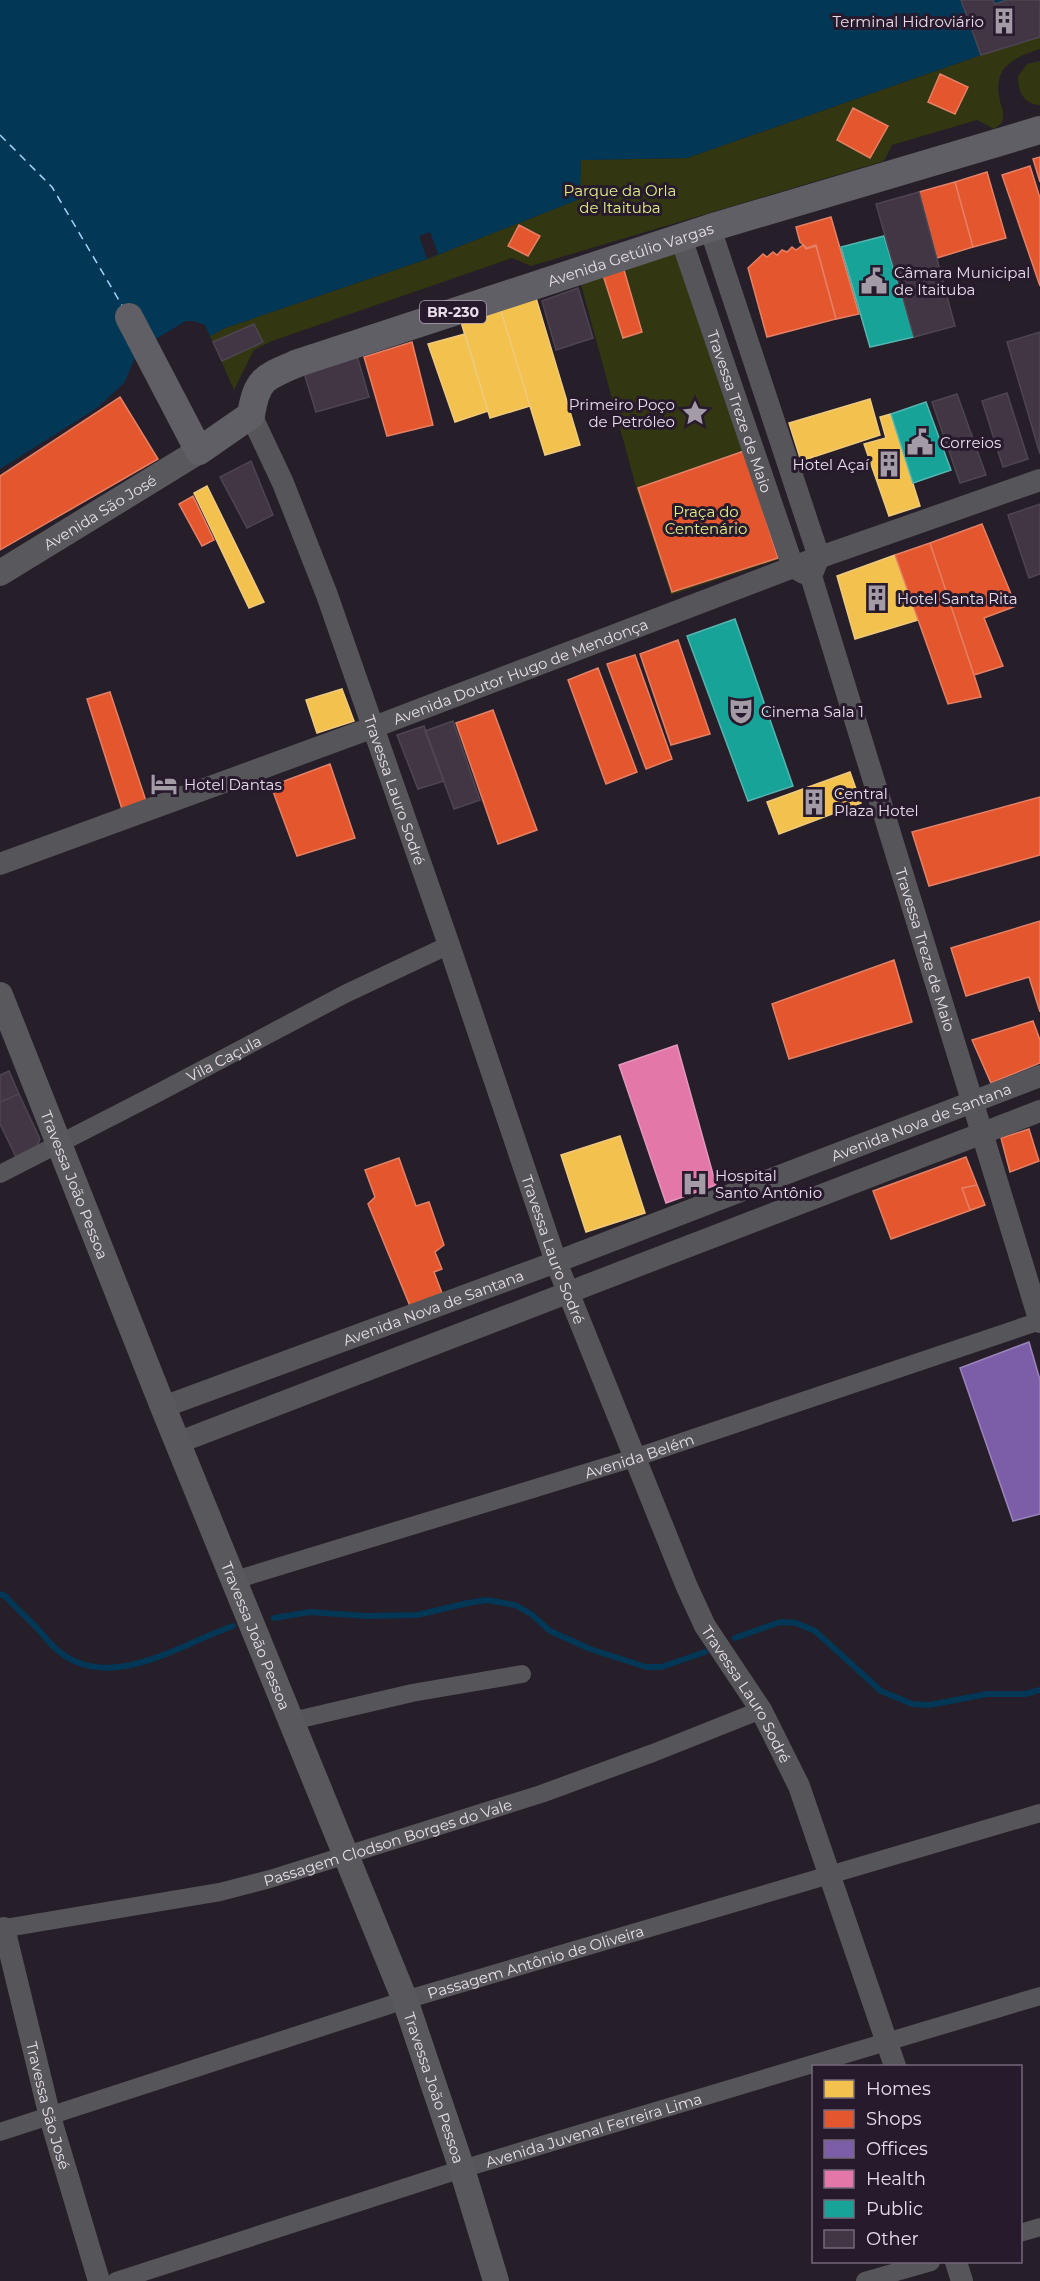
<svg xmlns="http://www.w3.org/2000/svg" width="1040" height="2281" font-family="Montserrat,sans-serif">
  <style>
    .green { fill: #323611 }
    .water { fill: #033756 }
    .pier { fill: #261e29 }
    .homes { fill: #f2c14e; stroke: #efca7d; stroke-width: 1.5 }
    .shops { fill: #e4572e; stroke: #e58066; stroke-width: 1.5 }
    .offices { fill: #7b5ea7; stroke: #9b84bb; stroke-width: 1.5 }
    .health { fill: #e377a8; stroke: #e496bc; stroke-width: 1.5 }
    .public { fill: #17a398; stroke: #55b5b1; stroke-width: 1.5 }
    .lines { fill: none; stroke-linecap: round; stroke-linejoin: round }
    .stream { stroke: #033756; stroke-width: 6 }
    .ferry { stroke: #a2d4fd; stroke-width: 1.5; stroke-dasharray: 8 6; stroke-linecap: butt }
    .building { fill: #423645; stroke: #4d4650; stroke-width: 1.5 }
    .minor { stroke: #56555a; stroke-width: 18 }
    .tertiary { stroke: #56555a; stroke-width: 22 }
    .secondary { stroke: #58585d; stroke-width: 26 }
    .primary { stroke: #605f65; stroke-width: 28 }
    .labels { text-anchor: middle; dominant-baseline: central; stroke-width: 6; stroke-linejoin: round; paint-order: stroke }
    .shield { fill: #281a2d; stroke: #aea3b1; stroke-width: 1.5 }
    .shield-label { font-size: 14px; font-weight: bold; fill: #e7deea }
    .poi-label { font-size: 15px; fill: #e7deea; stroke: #281a2d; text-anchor: start }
    .park-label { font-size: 15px; fill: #deee86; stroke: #281a2d }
    .street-label { font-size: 15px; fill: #e7deea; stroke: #281a2d }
  </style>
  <rect width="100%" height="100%" fill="#261e29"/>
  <!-- green -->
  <path class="green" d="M1040,37V49C1013,58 992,67 1000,101C1002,110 1005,113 1002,123L994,129L977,120L892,145L884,161L531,266L512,258L272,341L254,350L234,390L210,336L225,328L427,259L579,199L581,160L687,158L981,55Z
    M1040,61V105C1023,104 1018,91 1018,76L1027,64Z
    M677,252L780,559L671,595L636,487L580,281Z"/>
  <!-- water -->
  <path class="water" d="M0,0H1040V37L981,55L687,158L581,160L580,199L427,259L225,328L210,336L205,325L193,321H186L139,349L124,383L97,408L0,469Z"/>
  <!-- pier -->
  <path class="pier" d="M430,232L438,254L427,259L419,236Z"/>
  <!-- homes -->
  <path class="homes" d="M536,298L580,445L545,455L500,308Z
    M500,308L530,406L490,418L461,322Z
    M465,334L488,411L455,422L428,344Z
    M870,399L880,435L801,461L789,423Z
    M891,414L920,506L889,516L864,444L886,438L880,417Z
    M207,486L264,602L249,608L194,493Z
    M895,555L918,620L855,639L837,576Z
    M342,689L354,721L317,733L306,700Z
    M850,772L861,803L779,834L767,802Z
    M620,1136L645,1213L586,1232L561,1155Z"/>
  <!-- shops -->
  <path class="shops" d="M940,74L968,87L955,114L928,102Z
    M853,108L888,126L870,158L837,140Z
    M1040,157V182L1033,159Z
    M1030,166L1040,198V286L1002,175Z
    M987,172L1006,238L973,247L955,182Z
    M955,182L973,247L937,258L919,192Z
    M831,217L859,314L836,319L816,245L807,248L800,242L796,227Z
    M519,225L540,236L528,256L508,246Z
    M803,245L806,249L816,246L836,319L767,337L748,268L763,254L767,257L773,252L777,255L782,250L787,252L792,247L796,250Z
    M624,270L642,332L623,338L603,275Z
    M412,342L433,425L387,436L364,357Z
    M120,397L158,459L0,550V476Z
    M744,451L778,558L672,592L638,488Z
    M193,496L214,540L202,546L179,504Z
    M982,524L1016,606L984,618L1003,666L974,675L930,543Z
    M930,543L974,675L981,697L948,704L895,555Z
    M678,640L710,734L671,745L640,654Z
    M635,655L672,759L646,769L607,664Z
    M598,668L637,772L606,784L568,680Z
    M110,692L146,801L122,809L87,699Z
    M493,710L537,830L498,844L456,723Z
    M330,764L355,838L297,856L271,786Z
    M1040,797V855L929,886L912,832Z
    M1040,921V1012L1029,977L966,996L951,948Z
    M894,960L912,1022L789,1059L772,1004Z
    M1033,1021L1040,1040V1063L991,1083L972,1040Z
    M1029,1129L1039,1161L1010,1172L1001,1138Z
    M966,1157L985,1205L891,1239L873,1191Z
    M399,1158L416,1206L429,1202L444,1245L435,1252L442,1269L434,1272L442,1293L410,1306L368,1204L375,1197L365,1170Z
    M977,1185L985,1205L970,1210L962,1188Z"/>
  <!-- offices -->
  <path class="offices" d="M1029,1342L1040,1380V1514L1013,1521L960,1368Z"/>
  <!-- health -->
  <path class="health" d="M677,1045L716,1185L666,1203L619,1065Z"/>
  <!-- public -->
  <path class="public" d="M884,236L914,337L870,347L841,247Z
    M926,402L951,470L913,483L891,414Z
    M735,619L793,786L748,801L687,636Z"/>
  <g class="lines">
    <!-- stream -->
    <path class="stream" d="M0,1594L5,1596C14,1606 24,1615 34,1625C42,1633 48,1642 56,1649C108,1695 180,1644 233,1626
      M274,1618L310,1612L366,1616L417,1615L468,1603L487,1600L515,1605L531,1614L550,1631L590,1649L646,1667H661L705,1652
      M735,1638L780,1622L796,1623L815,1631L881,1691L912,1704L929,1705L987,1694H1025L1040,1690"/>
    <!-- ferry -->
    <path class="ferry" d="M0,135L52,187L123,307"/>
  </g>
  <!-- building -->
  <path class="building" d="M961,0H993L995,4L1007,0H1040V37L981,55Z
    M919,192L955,326L914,337L876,204Z
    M578,288L593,338L556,350L542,301Z
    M254,324L263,342L222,361L213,342Z
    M1040,332V454L1007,342Z
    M357,356L369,397L316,412L304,373Z
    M1007,393L1028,459L1003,467L982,401Z
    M957,394L986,475L960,483L932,402Z
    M251,461L273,515L247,528L220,477Z
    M1040,504V574L1029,578L1008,515Z
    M453,721L480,800L454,809L425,731Z
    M424,726L444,781L418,789L397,735Z
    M9,1071L19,1094L0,1102V1075Z
    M19,1094L40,1139L37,1147L16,1157L0,1124V1102Z"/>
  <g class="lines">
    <!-- minor -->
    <g class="minor">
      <path id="s1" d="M0,1174L156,1094L345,994L449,945"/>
      <path id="s2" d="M235,1580L634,1458L1040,1321"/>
      <path d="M292,1721L412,1693L522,1674"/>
      <path id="s3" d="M0,1929L220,1892L270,1879L541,1794L653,1753L761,1710"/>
      <path id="s4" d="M0,2132L405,2000L1040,1813"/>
      <path d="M1020,2233L1040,2227"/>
      <path id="s5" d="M116,2281L462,2169L1040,1996"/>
      <path d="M865,2281L931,2262"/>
    </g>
    <!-- tertiary -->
    <g class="tertiary">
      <path id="s6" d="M710,228L819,557L811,576L1040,1322"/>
      <path id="s7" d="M681,238L793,567L804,573"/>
      <path id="s8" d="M251,415L283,483L327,595L449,945L556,1262L687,1587L705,1626L761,1710L799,1786L895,2066"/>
      <path id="s9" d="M0,864L374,727L809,561L1040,480"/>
      <path id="s10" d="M163,1407L556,1262L1040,1076"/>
      <path d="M177,1443L1040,1111"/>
      <path id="s11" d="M4,1928L50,2117L99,2281"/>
      <path d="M956,2262L962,2281"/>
    </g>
    <!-- secondary -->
    <g class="secondary">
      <path id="s12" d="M0,573L199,451"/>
      <path id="s13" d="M0,995L163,1407L405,2000L462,2169L496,2281"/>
    </g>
    <!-- primary -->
    <path class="primary" id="s14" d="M129,317L199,451L251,415C257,378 265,377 298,363L710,228L1040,130"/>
  </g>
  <!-- icons -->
  <defs>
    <g id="building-bare" transform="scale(2.07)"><path d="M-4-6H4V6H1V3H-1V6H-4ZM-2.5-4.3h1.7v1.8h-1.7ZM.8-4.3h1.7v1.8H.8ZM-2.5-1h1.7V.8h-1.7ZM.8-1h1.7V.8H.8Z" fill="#a39ba6" stroke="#281a2d" stroke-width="2.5" paint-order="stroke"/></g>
    <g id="civic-bare" transform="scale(2.07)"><path d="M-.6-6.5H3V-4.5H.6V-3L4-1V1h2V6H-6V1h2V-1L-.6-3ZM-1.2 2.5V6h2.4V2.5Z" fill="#a39ba6" stroke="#281a2d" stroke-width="2.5" paint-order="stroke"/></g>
    <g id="sight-bare" transform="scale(2.07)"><path d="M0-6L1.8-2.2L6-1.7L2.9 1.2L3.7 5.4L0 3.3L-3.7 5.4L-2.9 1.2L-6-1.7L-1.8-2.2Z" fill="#a39ba6" stroke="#281a2d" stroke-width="2.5" paint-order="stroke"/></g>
    <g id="theatre-bare" transform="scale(2.07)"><path d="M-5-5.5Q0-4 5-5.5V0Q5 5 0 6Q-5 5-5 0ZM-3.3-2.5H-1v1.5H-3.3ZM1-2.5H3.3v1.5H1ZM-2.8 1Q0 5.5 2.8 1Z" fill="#a39ba6" stroke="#281a2d" stroke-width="2.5" paint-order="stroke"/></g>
    <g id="hotel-bare" transform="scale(2.07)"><path d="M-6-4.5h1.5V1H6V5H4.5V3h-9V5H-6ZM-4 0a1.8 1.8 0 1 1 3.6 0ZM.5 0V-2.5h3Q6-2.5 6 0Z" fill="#a39ba6" stroke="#281a2d" stroke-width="2.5" paint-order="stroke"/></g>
    <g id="hospital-bare" transform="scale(2.07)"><path d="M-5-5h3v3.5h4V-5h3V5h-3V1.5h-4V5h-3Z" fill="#a39ba6" stroke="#281a2d" stroke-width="2.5" paint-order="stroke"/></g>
  </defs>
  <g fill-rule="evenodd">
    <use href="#building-bare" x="1004" y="21"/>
    <use href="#civic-bare" x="874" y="281"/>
    <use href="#sight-bare" x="695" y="413"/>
    <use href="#civic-bare" x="920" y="442"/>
    <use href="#building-bare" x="889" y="464"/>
    <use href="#building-bare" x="877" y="598"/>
    <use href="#theatre-bare" x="741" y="711"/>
    <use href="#hotel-bare" x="164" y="784"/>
    <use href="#building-bare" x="814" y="802"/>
    <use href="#hospital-bare" x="695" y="1184"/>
  </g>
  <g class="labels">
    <!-- shield labels -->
    <rect class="shield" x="420" y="301" width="66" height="22" rx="4.5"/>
    <g class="shield-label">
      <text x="453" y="312">BR-230</text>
    </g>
    <!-- poi labels -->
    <g class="poi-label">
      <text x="984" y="21" text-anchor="end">Terminal Hidroviário</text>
      <text x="894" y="272">Câmara Municipal<tspan x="894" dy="17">de Itaituba</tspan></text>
      <text x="675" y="404" text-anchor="end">Primeiro Poço<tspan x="675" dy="17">de Petróleo</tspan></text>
      <text x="940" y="442">Correios</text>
      <text x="869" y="464" text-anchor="end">Hotel Açaí</text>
      <text x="897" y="598">Hotel Santa Rita</text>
      <text x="761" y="711">Cinema Sala 1</text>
      <text x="184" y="784">Hotel Dantas</text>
      <text x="834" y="793">Central<tspan x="834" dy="17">Plaza Hotel</tspan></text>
      <text x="715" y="1175">Hospital<tspan x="715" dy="17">Santo Antônio</tspan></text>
    </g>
    <!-- park labels -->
    <g class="park-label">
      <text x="620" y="190">Parque da Orla<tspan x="620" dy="17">de Itaituba</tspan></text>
      <text x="706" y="511">Praça do<tspan x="706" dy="17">Centenário</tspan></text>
    </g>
    <!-- street labels -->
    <g class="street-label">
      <text stroke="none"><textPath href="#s14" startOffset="640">Avenida Getúlio Vargas</textPath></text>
      <text stroke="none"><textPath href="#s7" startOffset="183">Travessa Treze de Maio</textPath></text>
      <text stroke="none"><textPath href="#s12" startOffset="117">Avenida São José</textPath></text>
      <text stroke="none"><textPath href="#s9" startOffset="555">Avenida Doutor Hugo de Mendonça</textPath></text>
      <text stroke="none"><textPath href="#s8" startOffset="402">Travessa Lauro Sodré</textPath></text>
      <text stroke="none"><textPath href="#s6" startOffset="758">Travessa Treze de Maio</textPath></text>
      <text stroke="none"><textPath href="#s1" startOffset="252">Vila Caçula</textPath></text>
      <text stroke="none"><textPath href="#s10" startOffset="810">Avenida Nova de Santana</textPath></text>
      <text stroke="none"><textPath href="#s13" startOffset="204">Travessa João Pessoa</textPath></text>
      <text stroke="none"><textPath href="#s8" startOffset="888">Travessa Lauro Sodré</textPath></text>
      <text stroke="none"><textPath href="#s10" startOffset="288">Avenida Nova de Santana</textPath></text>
      <text stroke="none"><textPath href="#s2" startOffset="423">Avenida Belém</textPath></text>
      <text stroke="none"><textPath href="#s13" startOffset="690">Travessa João Pessoa</textPath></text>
      <text stroke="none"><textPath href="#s8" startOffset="1374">Travessa Lauro Sodré</textPath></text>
      <text stroke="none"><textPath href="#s3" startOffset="398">Passagem Clodson Borges do Vale</textPath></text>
      <text stroke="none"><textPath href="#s4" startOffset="562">Passagem Antônio de Oliveira</textPath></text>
      <text stroke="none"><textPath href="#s13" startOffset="1176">Travessa João Pessoa</textPath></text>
      <text stroke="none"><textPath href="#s11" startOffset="183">Travessa São José</textPath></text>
      <text stroke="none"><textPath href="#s5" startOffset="501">Avenida Juvenal Ferreira Lima</textPath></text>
    </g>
  </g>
  <!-- legend -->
  <rect x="812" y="2065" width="210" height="198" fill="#281a2d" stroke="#746879" stroke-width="1.5"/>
  <rect x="824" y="2080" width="30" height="18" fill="#f2c14e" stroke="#746879" stroke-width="1.5"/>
  <text x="866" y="2095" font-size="18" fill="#e7deea">Homes</text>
  <rect x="824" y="2110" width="30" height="18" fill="#e4572e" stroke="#746879" stroke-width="1.5"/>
  <text x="866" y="2125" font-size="18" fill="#e7deea">Shops</text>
  <rect x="824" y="2140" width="30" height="18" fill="#7b5ea7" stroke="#746879" stroke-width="1.5"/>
  <text x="866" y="2155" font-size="18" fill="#e7deea">Offices</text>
  <rect x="824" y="2170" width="30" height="18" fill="#e377a8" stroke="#746879" stroke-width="1.5"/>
  <text x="866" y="2185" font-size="18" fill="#e7deea">Health</text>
  <rect x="824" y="2200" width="30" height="18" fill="#17a398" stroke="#746879" stroke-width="1.5"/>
  <text x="866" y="2215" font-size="18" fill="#e7deea">Public</text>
  <rect x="824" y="2230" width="30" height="18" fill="#423645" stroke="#746879" stroke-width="1.5"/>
  <text x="866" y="2245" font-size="18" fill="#e7deea">Other</text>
</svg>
